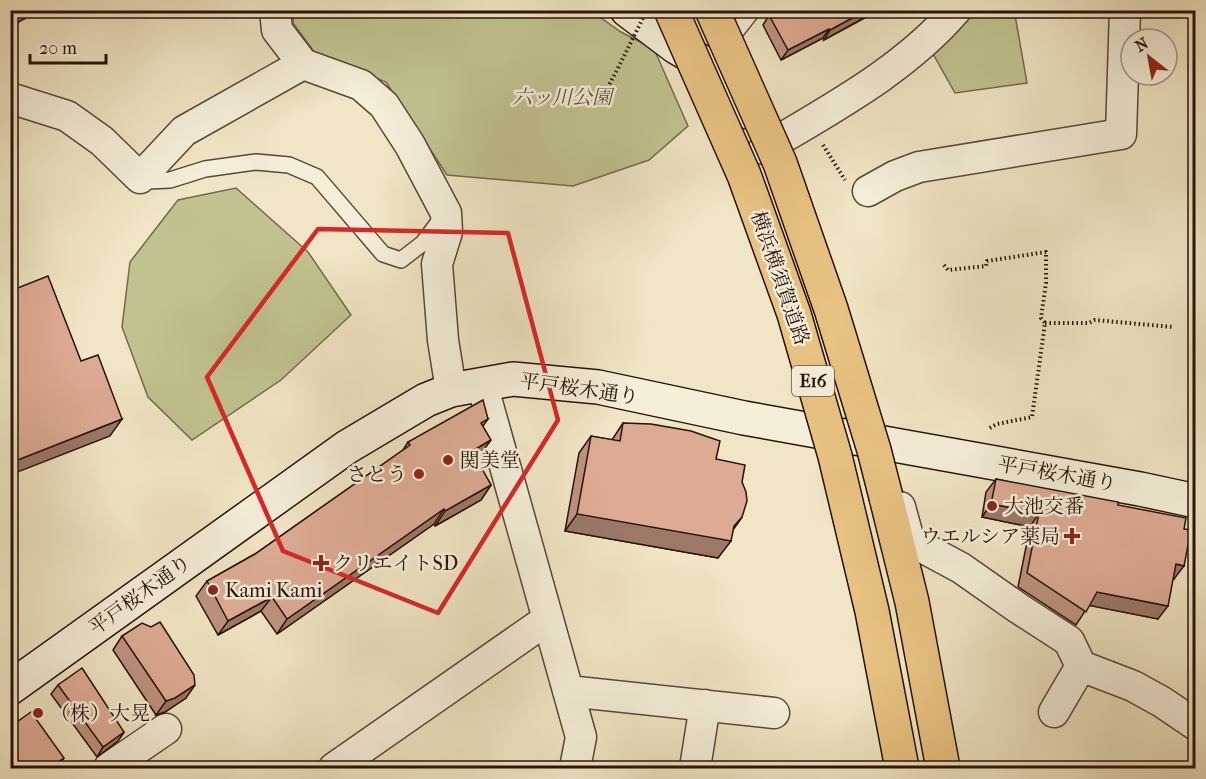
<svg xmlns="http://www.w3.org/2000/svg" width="1206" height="779" font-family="'IM FELL French Canon','Noto Serif JP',serif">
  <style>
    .green { fill: #c1c28f; stroke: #746a4c; stroke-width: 1.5 }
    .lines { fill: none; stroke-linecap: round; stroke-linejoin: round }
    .lane-casing { stroke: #5a4738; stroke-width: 18 }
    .street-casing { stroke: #5a4738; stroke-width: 33 }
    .secondary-casing { stroke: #281209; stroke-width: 36 }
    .highway-casing { stroke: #281209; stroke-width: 36 }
    .path { stroke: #281209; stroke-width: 4; stroke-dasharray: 1.5 3; stroke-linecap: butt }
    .lane { stroke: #f5eed9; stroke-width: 15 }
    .street { stroke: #f5eed9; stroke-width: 30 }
    .secondary { stroke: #f5eed9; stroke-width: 33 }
    .highway { stroke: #e8c282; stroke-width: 33 }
    .highway-bridge-casing { stroke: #281209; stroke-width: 36; stroke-linecap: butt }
    .path-bridge { stroke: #281209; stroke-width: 4; stroke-dasharray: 1.5 3; stroke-linecap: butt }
    .highway-bridge { stroke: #e8c282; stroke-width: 33 }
    .wall { fill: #be937f; stroke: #281209; stroke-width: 1.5 }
    .shaded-wall { fill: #9b7868; stroke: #281209; stroke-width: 1.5 }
    .building { fill: #ddab94; stroke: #281209; stroke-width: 1.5 }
    .marked { fill: none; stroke: #d62828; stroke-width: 4.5; stroke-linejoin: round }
    .poi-dot { fill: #8f2418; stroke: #f5eed9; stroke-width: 2 }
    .labels { text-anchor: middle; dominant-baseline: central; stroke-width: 5; stroke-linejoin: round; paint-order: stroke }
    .shield { fill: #f5eed9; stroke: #665447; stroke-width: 1.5 }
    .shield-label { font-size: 18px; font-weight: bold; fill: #281209 }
    .park-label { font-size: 20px; font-style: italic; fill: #5e5038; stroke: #f5eed9 }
    .street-label { font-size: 20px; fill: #281209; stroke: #f5eed9 }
    .poi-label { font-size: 20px; fill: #281209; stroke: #f5eed9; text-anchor: start }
  </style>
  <rect width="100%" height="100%" fill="#f0e5c4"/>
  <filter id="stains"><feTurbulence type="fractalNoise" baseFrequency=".00333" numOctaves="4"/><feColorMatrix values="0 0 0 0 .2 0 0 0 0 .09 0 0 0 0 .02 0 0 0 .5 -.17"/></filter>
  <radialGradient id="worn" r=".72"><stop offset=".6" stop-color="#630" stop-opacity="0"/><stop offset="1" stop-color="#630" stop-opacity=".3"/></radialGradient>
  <!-- green -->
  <path class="green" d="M294,10L591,11L621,32L654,49L688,126L649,160L573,186L447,175L386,82L315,53L293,23Z
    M972,11H1001L1003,13L1015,15L1027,83L955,93L932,52Z
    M236,188L308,252L351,315L281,380L192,440L148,397L122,327L130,262L178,200Z"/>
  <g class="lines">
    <!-- lane casing -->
    <g class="lane-casing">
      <path id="lane" d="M727,43L753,10
        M140,178L147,181L170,180L205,169L256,162L289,165L317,177L383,254L401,260L423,243L444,215"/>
    </g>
    <!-- street casing -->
    <g class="street-casing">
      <path id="street" d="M275,10L277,30L303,64L361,85L384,105L410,145L446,213L447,232L437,264L443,340L451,390
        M10,98L67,116L102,141L140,178L184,131L303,64
        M764,149C832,108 903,71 956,10
        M868,191L895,176L919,167L1121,134L1125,10
        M482,384L581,737L575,768
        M900,507L909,540L961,568L1018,608L1069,641L1081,666L1133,686L1162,702L1196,725
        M568,691L774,713
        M1054,712L1081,666
        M109,768L166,729
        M334,768L548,619
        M695,768L705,705"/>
    </g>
    <!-- secondary casing -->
    <g class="secondary-casing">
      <path id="secondary" d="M627,10L676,47L724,75L748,112
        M10,688L347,447L426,400L451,390L513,379L598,387L744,418L1140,489L1196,501"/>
    </g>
    <!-- highway casing -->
    <g class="highway-casing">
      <path id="highway" d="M886,497L912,602L943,768"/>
    </g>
    <!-- path -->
    <path class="path" d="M599,104L618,68
      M823,145L845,180
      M944,265L948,270L986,266L987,261L1046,252V283L1041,318L1045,323L1032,417L997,424L988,429
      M1045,323H1089L1095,320L1173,327"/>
    <!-- lane -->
    <use href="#lane" class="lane"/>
    <!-- street -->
    <use href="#street" class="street"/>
    <!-- secondary -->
    <use href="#secondary" class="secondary"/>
    <!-- highway -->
    <use href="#highway" class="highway"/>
    <!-- highway-bridge casing -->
    <g class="highway-bridge-casing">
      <path id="highway-bridge" d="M671,10L744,175L794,314L835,456L872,611L902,768
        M712,10L780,163L831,309L874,450L886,497"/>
    </g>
    <!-- path-bridge -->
    <path class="path-bridge" d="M618,68L643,18"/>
    <!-- highway-bridge -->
    <use href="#highway-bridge" class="highway-bridge"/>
  </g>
  <!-- wall -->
  <path class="wall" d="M874,13L824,40L823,38L781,60L763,25L769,15Z
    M488,419L483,426L480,455L475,458L491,485L481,500L435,526L434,524L277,634L261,611L218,635L196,596L207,581L255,554L403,450L408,442Z
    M623,423L716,459L742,482V517L734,528L718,558L565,531L579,453L591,436L612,440Z
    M996,479L1118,505L1174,579H1173L1158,619L1089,605L1076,625L1018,587L1030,527L982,517L986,492Z
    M122,636L186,698L165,712L156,715L113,650Z
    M58,685L124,732L118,741L97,757L51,694Z"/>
  <!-- shaded-wall -->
  <path class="shaded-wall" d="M22,10H36L35,13L10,27V17Z
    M867,10H878L824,40L830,30Z
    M829,29L823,38L781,60L788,50Z
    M122,419L110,436L10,475V463Z
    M491,440L480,455L461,466L472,451Z
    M491,485L481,500L435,526L445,511Z
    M991,504L1039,513L1030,527L982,517Z
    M444,509L434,524L277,634L287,619Z
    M577,514L734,526L742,517L730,534L731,541L718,558L565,531Z
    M1176,564L1184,566L1174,579L1167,578Z
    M1097,592L1168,606L1158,619L1087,605Z
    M272,597L261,611L218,635L228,621Z
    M195,685L186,698L165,712L156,715L166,701Z
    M124,732L118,741L97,757L103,747Z
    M64,758L57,768H49Z"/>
  <!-- building -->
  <path class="building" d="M10,10H22L10,17Z
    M778,10H867L830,30L829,29L788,50L769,15Z
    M48,276L81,361L98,355L122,419L10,463V291Z
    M483,400L488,419L481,423L491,440L472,451L491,485L445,511L444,509L287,619L272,597L228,621L207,581L255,554L410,445L408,442Z
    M623,423L651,424L691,431L720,441L716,459L745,465L742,482L746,492L747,501L742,517L734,526L731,541L577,514L591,436L620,441Z
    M996,479L1118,502V505L1186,518L1184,529L1191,530L1184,566L1176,564L1168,606L1097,592L1086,612L1027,573L1039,513L991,504Z
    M160,622L194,675L195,685L175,698L166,701L122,636L142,623L151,627Z
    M82,668L124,732L103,747L58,685Z
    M31,712L64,758L49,768H10V727Z"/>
  <!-- marked area -->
  <path class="marked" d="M318,229L508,233L558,420L438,613L283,551L207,377Z"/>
  <!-- markers -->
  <g class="poi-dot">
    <circle cx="448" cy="460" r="6"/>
    <circle cx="419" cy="474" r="6"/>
    <circle cx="992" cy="506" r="6"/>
    <path d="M1069 527h6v6h6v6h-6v6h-6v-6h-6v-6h6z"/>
    <path d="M318 554h6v6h6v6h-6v6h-6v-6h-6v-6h6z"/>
    <circle cx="213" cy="590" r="6"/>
    <circle cx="38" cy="713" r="6"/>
  </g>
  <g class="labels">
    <!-- shield labels -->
    <rect class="shield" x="792" y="366" width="42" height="30" rx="4.5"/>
    <g class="shield-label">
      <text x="813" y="381">E16</text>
    </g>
    <!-- park labels -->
    <g class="park-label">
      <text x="562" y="97">六ッ川公園</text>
    </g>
    <!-- street labels -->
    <g class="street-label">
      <text transform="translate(780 278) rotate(71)">横浜横須賀道路</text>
      <text transform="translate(579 389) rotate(8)">平戸桜木通り</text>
      <text transform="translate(1057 474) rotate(10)">平戸桜木通り</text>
      <text transform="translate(140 595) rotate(-36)">平戸桜木通り</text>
    </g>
    <!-- poi labels -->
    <g class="poi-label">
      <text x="460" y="460">関美堂</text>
      <text x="407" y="474" text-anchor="end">さとう</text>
      <text x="1004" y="506">大池交番</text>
      <text x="1060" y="536" text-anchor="end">ウエルシア薬局</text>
      <text x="333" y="563">クリエイトSD</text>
      <text x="225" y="590">Kami Kami</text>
      <text x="50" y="713">（株）大晃</text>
    </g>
  </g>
  <!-- margin -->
  <rect width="1206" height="779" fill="none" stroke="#f0e5c4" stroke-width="36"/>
  <rect x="12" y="12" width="1182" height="755" fill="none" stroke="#281209" stroke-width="3"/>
  <rect x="18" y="18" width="1170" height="743" fill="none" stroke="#281209" stroke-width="1.5"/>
  <!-- north arrow -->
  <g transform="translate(1149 57) rotate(329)"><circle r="28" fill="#f5eed9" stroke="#a39686" stroke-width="1.5"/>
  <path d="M0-4.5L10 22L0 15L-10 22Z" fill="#8f2418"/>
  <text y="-9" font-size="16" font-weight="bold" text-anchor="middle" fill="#281209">N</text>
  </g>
  <!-- scale -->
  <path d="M30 54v9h76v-9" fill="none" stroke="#281209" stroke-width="3"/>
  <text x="39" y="54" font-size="18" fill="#281209" stroke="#f5eed9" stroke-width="4.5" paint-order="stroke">20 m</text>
  <rect width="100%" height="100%" filter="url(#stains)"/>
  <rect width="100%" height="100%" fill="url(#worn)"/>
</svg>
